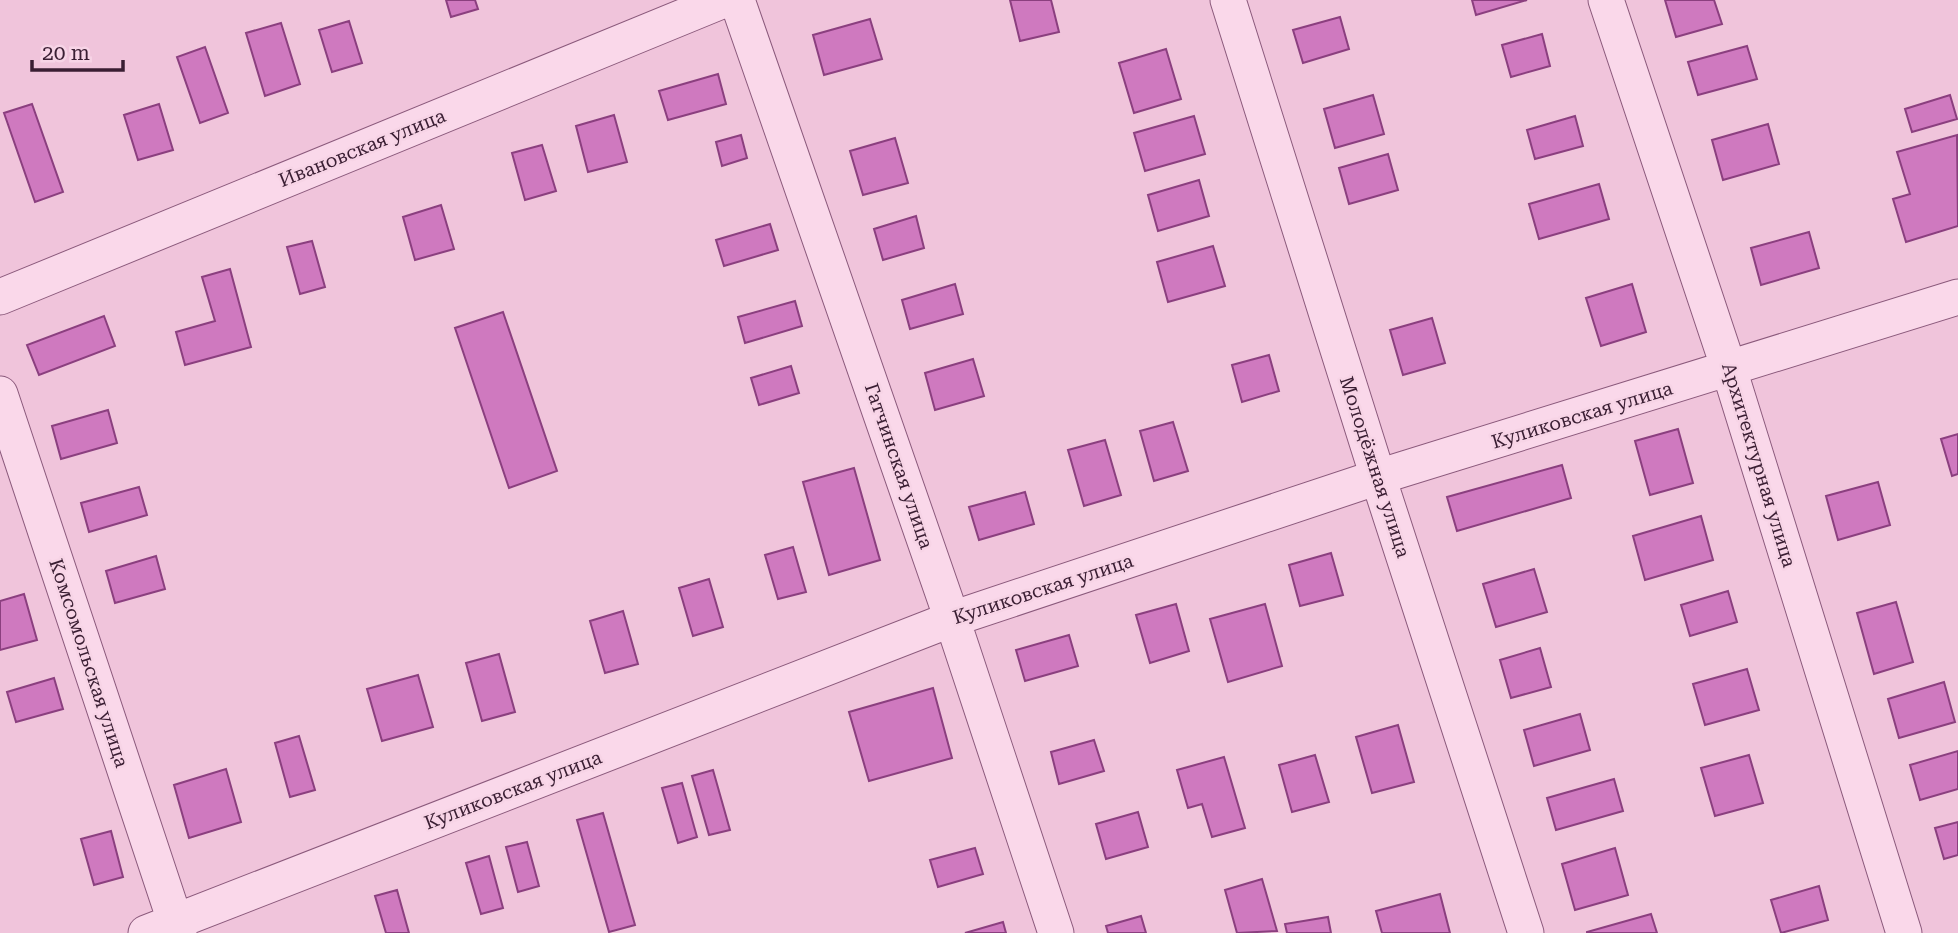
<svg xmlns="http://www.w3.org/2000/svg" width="1958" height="933" font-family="'Roboto Serif',serif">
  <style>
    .building { fill: #cf79bf; stroke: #8b3f7f; stroke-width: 2 }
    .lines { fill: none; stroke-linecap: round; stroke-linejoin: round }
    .minor-casing { stroke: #8b5a7c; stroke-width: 37 }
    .minor { stroke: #fad8ea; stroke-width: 35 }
    .labels { text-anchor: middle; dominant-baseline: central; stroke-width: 5; stroke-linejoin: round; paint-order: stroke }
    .street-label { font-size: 19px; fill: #3a1e33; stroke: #f7d4e6 }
  </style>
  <rect width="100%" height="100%" fill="#f0c4db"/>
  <!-- building -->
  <path class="building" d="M446,0H475L478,9L451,17Z
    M1010,0H1051L1059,32L1020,41Z
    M1472,0H1527L1476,15Z
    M1665,0H1714L1722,24L1676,37Z
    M1340,17L1349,49L1303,63L1293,30Z
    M870,19L882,59L824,75L813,35Z
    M349,21L362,63L332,72L319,30Z
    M281,23L300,84L265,96L246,33Z
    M1542,34L1550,66L1511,77L1502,45Z
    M1747,46L1757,79L1698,95L1688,62Z
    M205,47L228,113L200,123L177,57Z
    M1166,49L1181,99L1134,113L1119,63Z
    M718,74L726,104L668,120L659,91Z
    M1373,95L1384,134L1335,148L1324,109Z
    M1950,95L1957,119L1912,132L1905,109Z
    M32,104L63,192L35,202L4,113Z
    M159,104L173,150L138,160L124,115Z
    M614,115L627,162L588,172L576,126Z
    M1194,116L1205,154L1145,171L1134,133Z
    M1575,116L1583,146L1535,159L1527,130Z
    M1768,124L1779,164L1723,180L1712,140Z
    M741,135L747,158L722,166L716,142Z
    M1957,135L1958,226L1906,242L1893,199L1910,194L1897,152Z
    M895,138L908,183L863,195L850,151Z
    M542,145L556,191L525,200L512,153Z
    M1388,154L1398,190L1349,204L1339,168Z
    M1199,180L1209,216L1158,231L1148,195Z
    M1599,184L1609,219L1539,239L1529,204Z
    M441,205L454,249L415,260L403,217Z
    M916,216L924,248L883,260L874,229Z
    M770,224L778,250L724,266L716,240Z
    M1809,232L1819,268L1761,285L1751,248Z
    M312,241L325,287L300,294L287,247Z
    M1213,246L1225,286L1168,302L1157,262Z
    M230,269L251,347L185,365L176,332L215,321L202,277Z
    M955,284L963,314L910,329L902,300Z
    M1632,284L1646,332L1601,346L1586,298Z
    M795,301L802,326L745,343L738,317Z
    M503,312L557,471L509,488L455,328Z
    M104,316L115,346L39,375L27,345Z
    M1432,318L1445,363L1403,375L1390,330Z
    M1269,355L1279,391L1242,402L1232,365Z
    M973,359L984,396L935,410L925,373Z
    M791,366L799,393L759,405L751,378Z
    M108,410L117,443L61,459L52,426Z
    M1173,422L1188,471L1154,481L1140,431Z
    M1678,429L1693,483L1650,495L1635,441Z
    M1958,434V474L1952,476L1941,439Z
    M1105,440L1121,495L1084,506L1068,450Z
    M1562,465L1571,498L1457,531L1447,497Z
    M854,468L880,560L829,575L803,482Z
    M1878,482L1890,525L1838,540L1826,496Z
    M139,487L147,515L89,532L81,503Z
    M1025,492L1034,524L979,540L969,507Z
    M1701,516L1713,560L1645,580L1633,536Z
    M793,547L806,592L778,599L765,555Z
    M1331,553L1343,595L1300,606L1289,565Z
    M156,556L165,589L115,603L106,571Z
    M1534,569L1547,612L1496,627L1483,584Z
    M709,579L723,627L693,636L679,588Z
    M1728,591L1737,622L1690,636L1681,605Z
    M24,594L37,640L0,650V601Z
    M1896,602L1913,662L1874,674L1857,613Z
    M1176,604L1189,651L1150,663L1136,615Z
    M1265,604L1282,666L1228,682L1210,619Z
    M623,611L638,664L605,673L590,621Z
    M1069,635L1078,666L1025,681L1016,650Z
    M1540,648L1551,687L1511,698L1500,660Z
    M499,654L515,712L482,721L466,663Z
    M1747,669L1759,710L1705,725L1693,684Z
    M418,675L433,727L382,741L367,689Z
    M54,678L63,709L16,722L7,692Z
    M1944,682L1955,722L1899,738L1888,699Z
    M933,688L952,758L869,781L849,712Z
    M1580,714L1590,750L1534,766L1524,730Z
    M1398,725L1414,782L1372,793L1356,737Z
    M299,736L315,790L290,797L275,743Z
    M1094,740L1104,771L1059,784L1051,752Z
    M1958,751V789L1920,800L1910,765Z
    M1315,755L1329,802L1292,812L1279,765Z
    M1749,755L1763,803L1715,816L1701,768Z
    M1224,757L1245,828L1212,837L1202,804L1188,808L1177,770Z
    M226,769L241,822L189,838L174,785Z
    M713,770L730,830L709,835L692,776Z
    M1614,779L1623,811L1556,830L1547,798Z
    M682,783L697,837L678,843L662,788Z
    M1138,812L1148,847L1106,859L1096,824Z
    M603,813L635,925L609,932L577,820Z
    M1958,822V855L1944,859L1935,828Z
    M111,831L123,877L94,885L81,839Z
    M527,842L539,886L518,892L506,847Z
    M975,848L983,874L938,887L930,860Z
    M1615,848L1628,895L1575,910L1562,864Z
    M489,856L503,908L481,914L466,863Z
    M1262,879L1277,931L1237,933L1225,890Z
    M1819,886L1828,920L1781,933L1771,900Z
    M397,890L409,933H386L375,896Z
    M1440,894L1450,933H1382L1376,911Z
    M1651,914L1657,933H1587V932Z
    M1141,916L1146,933H1108L1106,926Z
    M1328,917L1331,933H1287L1285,924Z
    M1003,922L1006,933H965Z"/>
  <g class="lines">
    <!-- minor casing -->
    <g class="minor-casing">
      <path id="minor" d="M737,0L952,619L1056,933
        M1228,0L1378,477L1526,933
        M1606,0L1729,369L1904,933
        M0,297L724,0
        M0,394L179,933
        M146,933L952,619L1378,477L1958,297"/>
    </g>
    <!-- minor -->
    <use href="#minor" class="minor"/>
  </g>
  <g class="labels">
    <!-- street labels -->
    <g class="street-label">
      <text transform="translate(362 148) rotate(-22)">Ивановская улица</text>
      <text transform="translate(1582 415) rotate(-17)">Куликовская улица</text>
      <text transform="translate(1759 465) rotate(73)">Архитектурная улица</text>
      <text transform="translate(899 466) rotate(71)">Гатчинская улица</text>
      <text transform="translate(1375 467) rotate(72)">Молодёжная улица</text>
      <text transform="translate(1043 589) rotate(-18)">Куликовская улица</text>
      <text transform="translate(89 663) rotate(72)">Комсомольская улица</text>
      <text transform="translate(513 790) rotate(-21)">Куликовская улица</text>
    </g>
  </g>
  <!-- scale -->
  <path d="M32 60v10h91v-10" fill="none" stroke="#3a1e33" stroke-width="3.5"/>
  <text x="42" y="60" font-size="21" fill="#3a1e33" stroke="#f7d4e6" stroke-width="5" paint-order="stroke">20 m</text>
</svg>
